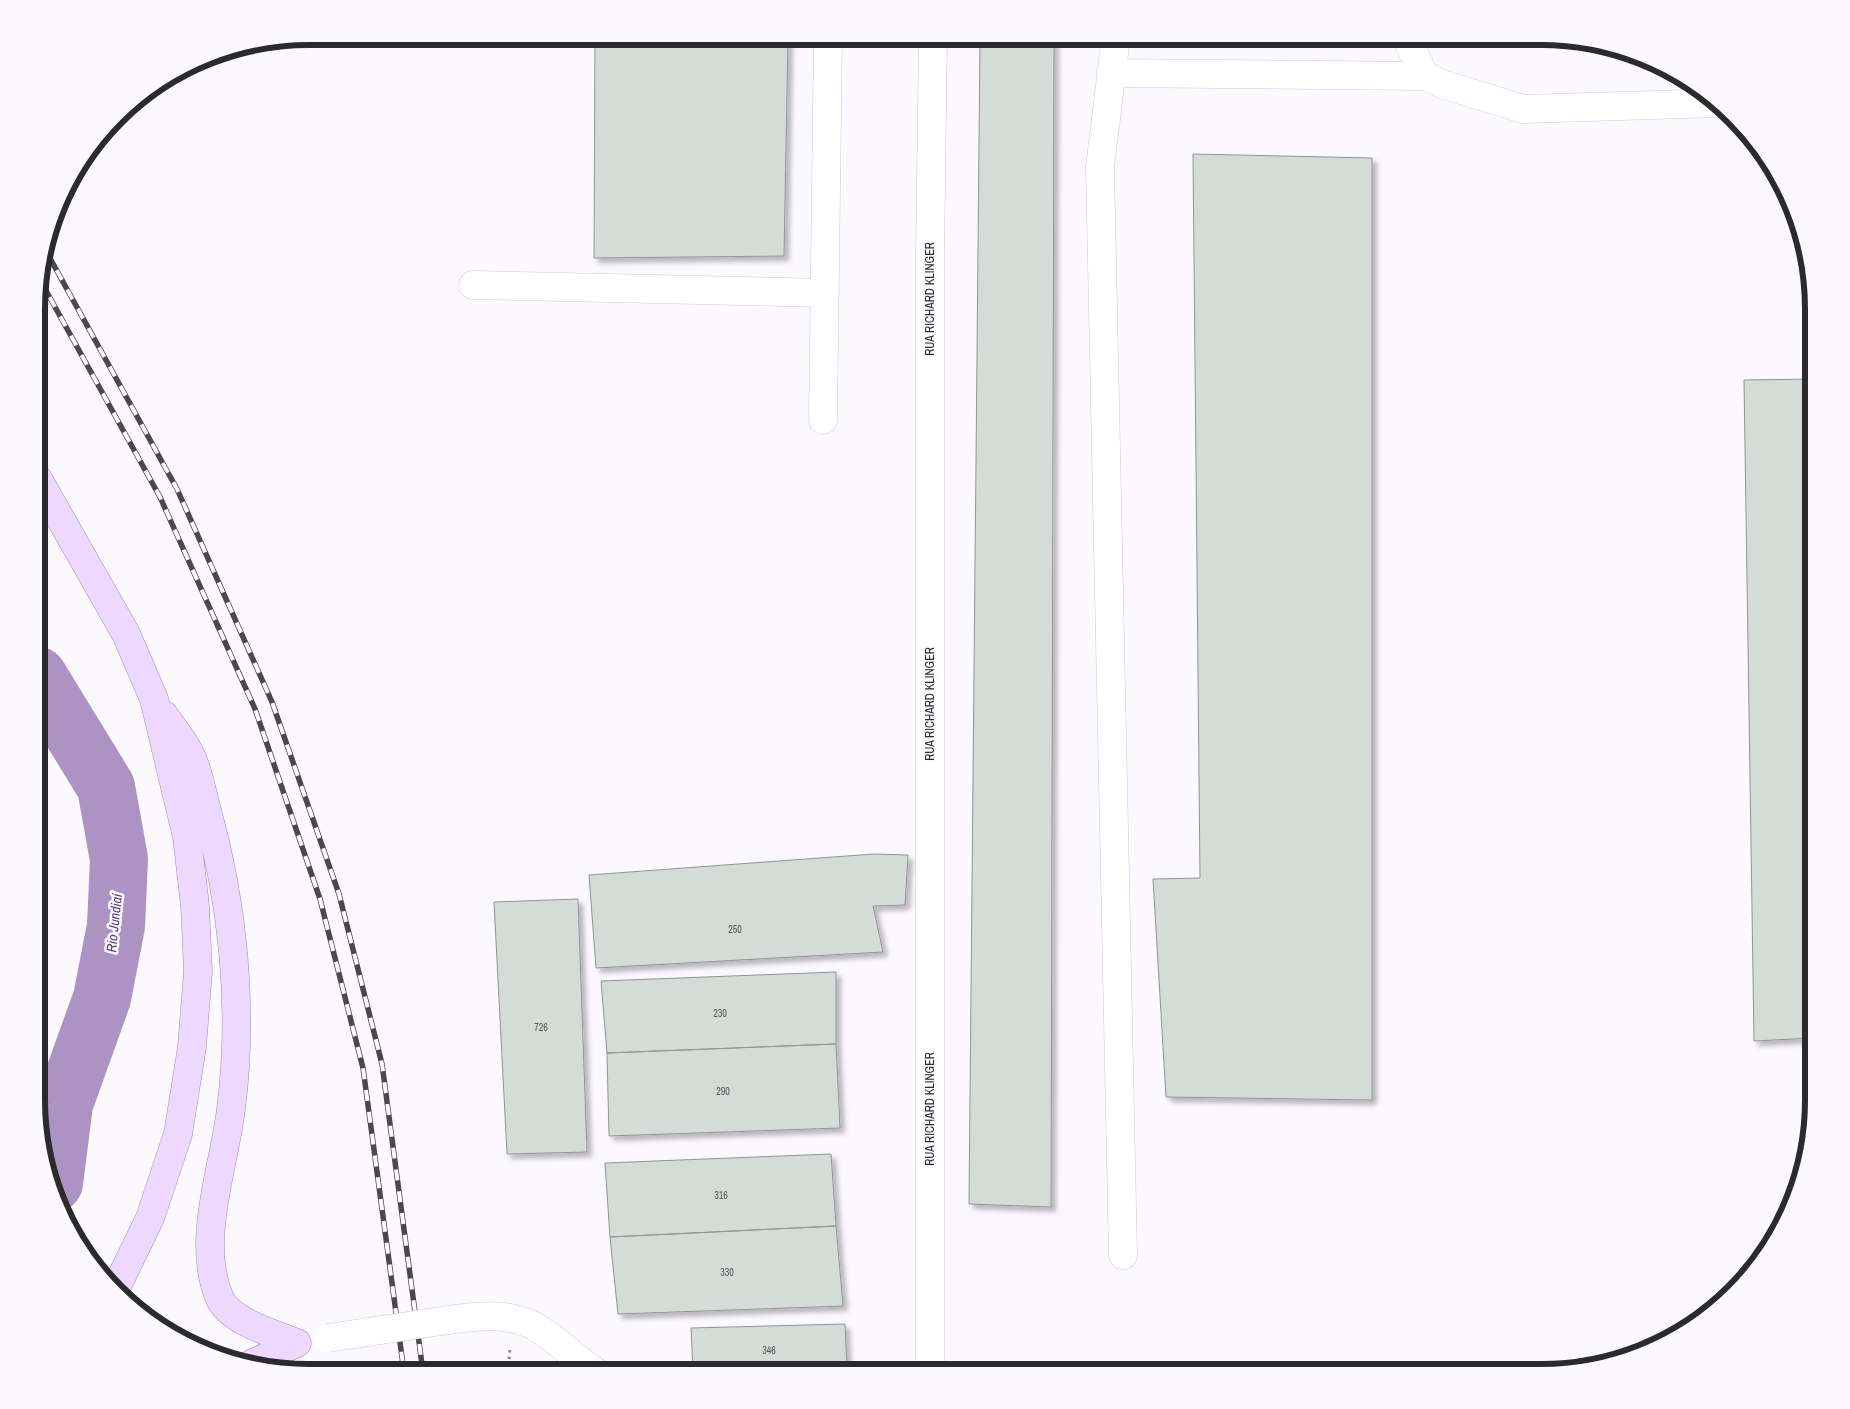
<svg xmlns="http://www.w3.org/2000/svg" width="1850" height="1409" font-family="'Archivo Narrow',sans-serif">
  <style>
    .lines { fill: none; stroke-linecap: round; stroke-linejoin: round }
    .river { stroke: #ad92c4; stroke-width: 58 }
    .building { fill: #d5dcd8; stroke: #909694; filter: url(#shadow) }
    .minor-casing { stroke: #cbc9ce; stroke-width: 29 }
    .major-casing { stroke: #a18cb4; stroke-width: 29 }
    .path { stroke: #89888b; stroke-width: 3; stroke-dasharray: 2.5 4; stroke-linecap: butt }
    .minor { stroke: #fff; stroke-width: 28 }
    .major { stroke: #edd9fe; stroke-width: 28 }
    .rail-casing { stroke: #4a484b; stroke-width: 5.5 }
    .rail { stroke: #fbf8fe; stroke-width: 4; stroke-dasharray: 11; stroke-linecap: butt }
    .minor-bridge-casing { stroke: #cbc9ce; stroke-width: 29; stroke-linecap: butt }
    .minor-bridge { stroke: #fff; stroke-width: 28 }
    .labels { text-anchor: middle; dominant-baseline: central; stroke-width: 5; stroke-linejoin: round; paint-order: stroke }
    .number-label { font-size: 10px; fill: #565657 }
    .street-label { font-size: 12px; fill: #2b2a2c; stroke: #fbf8fe }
    .water-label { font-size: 14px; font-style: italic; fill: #5c3877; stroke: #fbf8fe }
    .rim { fill: none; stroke: #2b2a2c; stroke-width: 6 }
  </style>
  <defs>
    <filter id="shadow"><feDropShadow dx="4.5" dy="4.5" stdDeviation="2.5" flood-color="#0004"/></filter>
  </defs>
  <rect width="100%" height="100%" fill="#fbf8fe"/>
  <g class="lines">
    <!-- river -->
    <path class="river" d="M38,676L106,787L119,859L116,926L102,998L64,1104L54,1183"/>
  </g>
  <!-- building -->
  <path class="building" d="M595,36H788L784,256L594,258Z
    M980,37H1054L1051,1207L969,1204Z
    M1193,154L1372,158V1100L1166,1097L1153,879L1200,878Z
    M1814,379L1813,1038L1754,1041L1744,380Z
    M874,854L908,855L905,905L873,906L883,952L596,968L589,875Z
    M578,899L587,1152L507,1154L494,902Z
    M836,972V1044L607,1053L601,981Z
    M836,1044L840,1128L609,1136L607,1053Z
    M831,1154L836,1226L610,1237L605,1163Z
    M836,1226L843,1306L618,1314L610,1237Z
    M845,1324L847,1372H693L691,1328Z"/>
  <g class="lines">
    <!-- minor casing -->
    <g class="minor-casing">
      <path id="minor" d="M1116,37L1100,167L1123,1255
        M1405,37L1425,76L1442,84L1523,109L1719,103
        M1111,73L1425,76
        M473,285L825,293
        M823,420L828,36
        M448,1320C476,1316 508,1312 534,1326C555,1338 576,1359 596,1372
        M930,1372V254L933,37"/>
    </g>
    <!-- major casing -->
    <g class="major-casing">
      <path id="major" d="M38,479L126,634L154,699L187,837L195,906L198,971L192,1047L178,1134L150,1218L116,1288
        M164,715C173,728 185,742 191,756C198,770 201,788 205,803C233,901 244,1008 231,1109C224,1168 195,1242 220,1299C231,1322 275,1334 297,1343
        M253,1363L297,1343"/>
    </g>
    <!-- path -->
    <path class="path" d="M508,1372L510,1348"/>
    <!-- minor -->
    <use href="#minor" class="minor"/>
    <!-- major -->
    <use href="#major" class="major"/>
    <!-- rail casing -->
    <g class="rail-casing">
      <path id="rail" d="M46,251L177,489L272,702L339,894L382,1064L423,1372
        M39,278L160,497L255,709L320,899L363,1068L404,1372"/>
    </g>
    <!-- rail -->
    <use href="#rail" class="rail"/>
    <!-- minor-bridge casing -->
    <g class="minor-bridge-casing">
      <path id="minor-bridge" d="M328,1338L448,1320"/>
    </g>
    <!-- minor-bridge -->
    <use href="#minor-bridge" class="minor-bridge"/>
  </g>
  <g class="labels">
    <!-- number labels -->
    <g class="number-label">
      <text x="735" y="929">250</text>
      <text x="720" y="1013">230</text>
      <text x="541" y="1027">726</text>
      <text x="723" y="1091">290</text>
      <text x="721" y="1195">316</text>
      <text x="727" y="1272">330</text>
      <text x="769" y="1350">346</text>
    </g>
    <!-- street labels -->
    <g class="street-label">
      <text transform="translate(930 299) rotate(-90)">RUA RICHARD KLINGER</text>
      <text transform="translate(930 704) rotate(-90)">RUA RICHARD KLINGER</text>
      <text transform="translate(930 1109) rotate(-90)">RUA RICHARD KLINGER</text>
    </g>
    <!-- water labels -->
    <g class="water-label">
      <text transform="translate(114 923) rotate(-84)">Rio Jundiaí</text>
    </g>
  </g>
  <!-- crop -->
  <path d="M0 0H1850V1409H0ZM309 45H1541A264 264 0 0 1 1805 309V1100A264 264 0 0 1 1541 1364H309A264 264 0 0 1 45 1100V309A264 264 0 0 1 309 45Z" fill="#fbf8fe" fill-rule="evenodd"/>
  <path class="rim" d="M309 45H1541A264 264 0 0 1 1805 309V1100A264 264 0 0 1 1541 1364H309A264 264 0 0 1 45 1100V309A264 264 0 0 1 309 45Z"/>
</svg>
